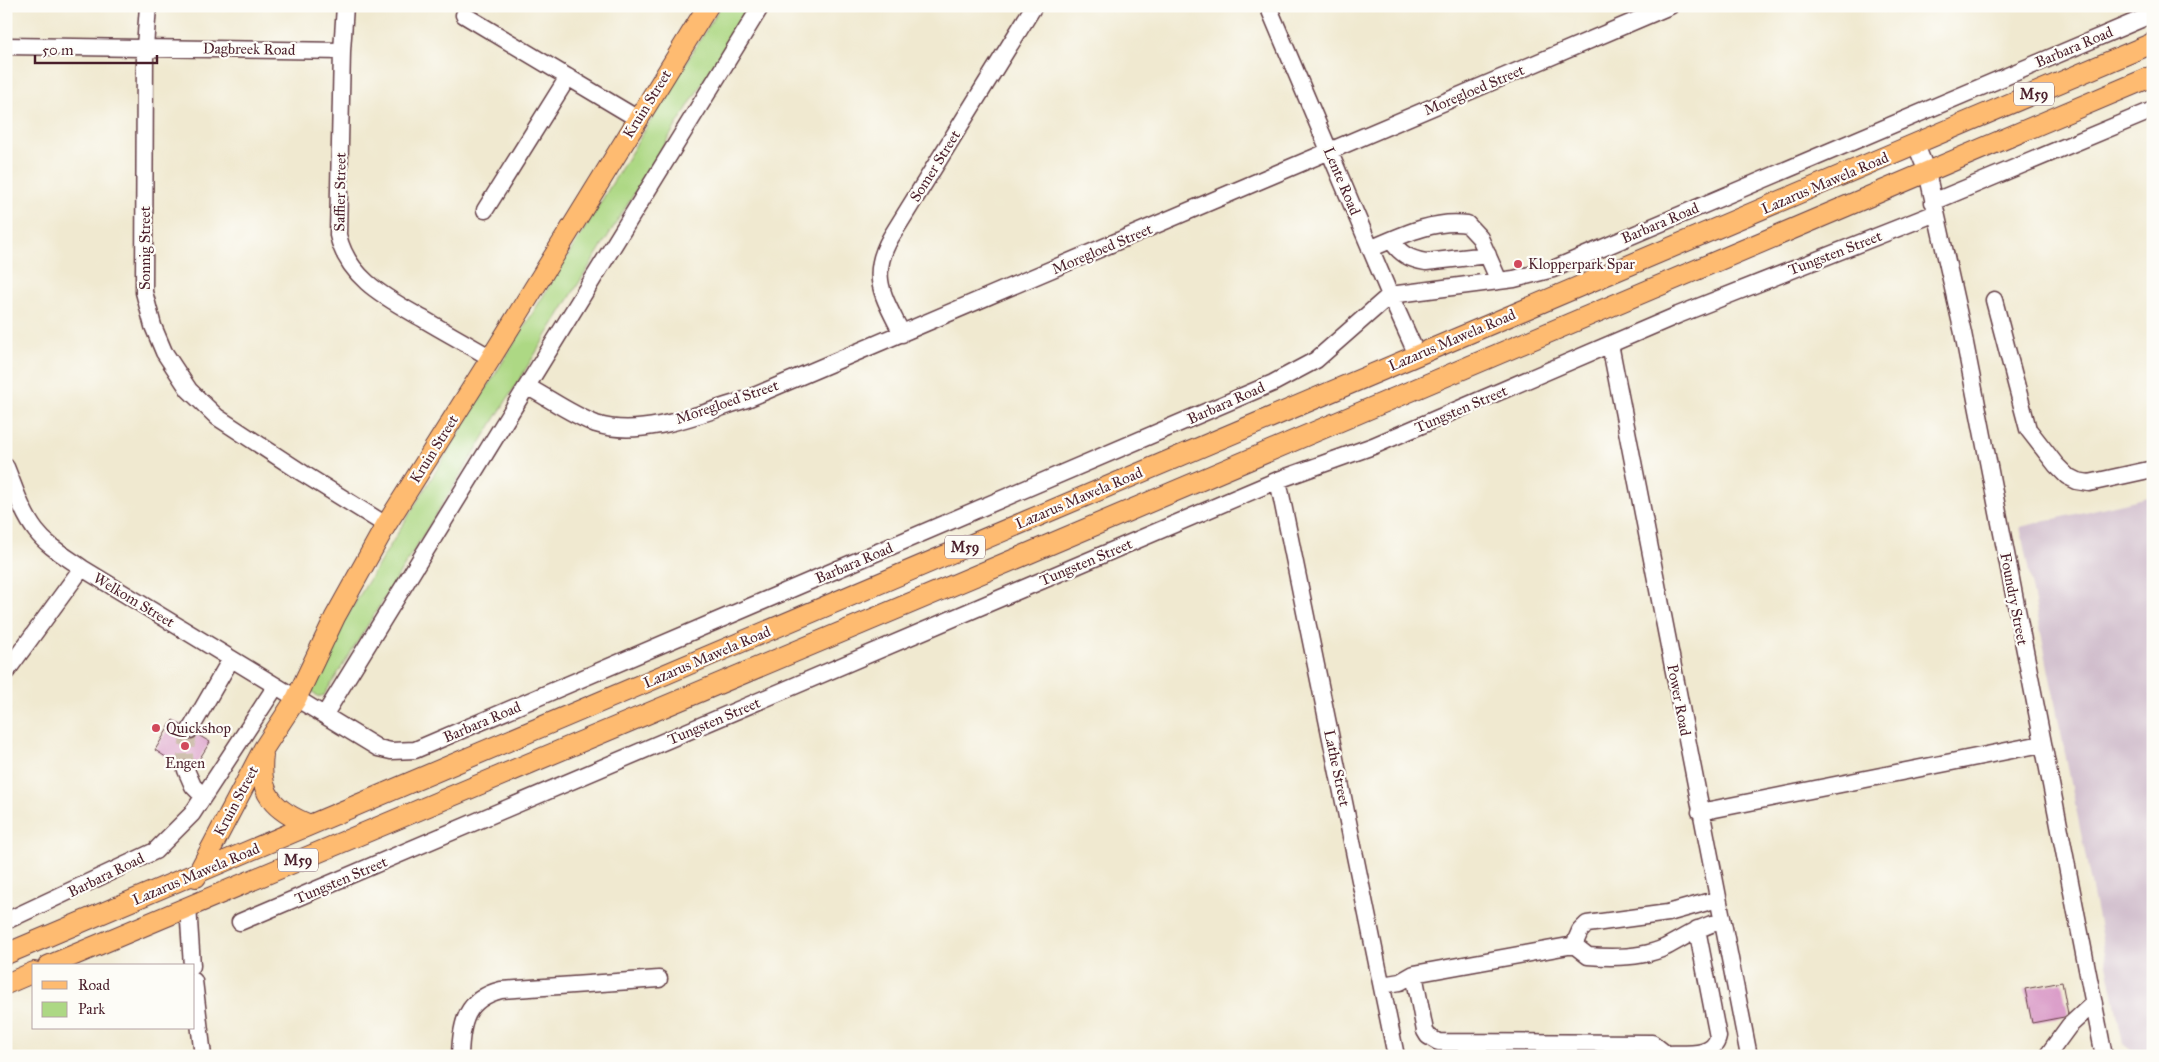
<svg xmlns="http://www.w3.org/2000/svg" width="2159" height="1062" font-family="'IM FELL Great Primer',serif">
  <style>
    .industrial { fill: #d0bdcc }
    .green { fill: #add884; stroke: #7c7c58 }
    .building { fill: #d690c2 }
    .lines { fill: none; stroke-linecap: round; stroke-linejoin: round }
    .minor-tunnel { stroke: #cfc1af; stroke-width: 16; stroke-dasharray: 16 8; stroke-linecap: butt }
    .minor-casing { stroke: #633d44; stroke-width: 19 }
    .major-casing { stroke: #633d44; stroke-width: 22 }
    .minor { stroke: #fff; stroke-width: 16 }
    .major { stroke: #febb71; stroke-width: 20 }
    .poi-dot { fill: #d1495b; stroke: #fdfcf7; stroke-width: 2 }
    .labels { text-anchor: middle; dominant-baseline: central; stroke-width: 4.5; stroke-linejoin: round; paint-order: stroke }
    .shield { fill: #fdfcf7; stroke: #806168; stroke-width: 1 }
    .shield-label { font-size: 14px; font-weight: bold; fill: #4a1f2b }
    .street-label { font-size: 15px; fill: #4a1f2b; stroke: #fdfcf7 }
    .poi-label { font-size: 15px; fill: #4a1f2b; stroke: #fdfcf7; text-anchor: start }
  </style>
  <rect width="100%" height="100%" fill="#fdfcf7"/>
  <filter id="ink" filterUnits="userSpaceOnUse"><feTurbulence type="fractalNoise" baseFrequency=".02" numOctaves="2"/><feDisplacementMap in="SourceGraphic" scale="10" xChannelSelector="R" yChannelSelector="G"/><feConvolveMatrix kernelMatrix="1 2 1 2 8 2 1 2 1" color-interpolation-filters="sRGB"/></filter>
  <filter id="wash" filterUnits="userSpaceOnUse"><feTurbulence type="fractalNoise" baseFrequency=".0096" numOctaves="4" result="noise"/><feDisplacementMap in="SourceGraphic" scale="20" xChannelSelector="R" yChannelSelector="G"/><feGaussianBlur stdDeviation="1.12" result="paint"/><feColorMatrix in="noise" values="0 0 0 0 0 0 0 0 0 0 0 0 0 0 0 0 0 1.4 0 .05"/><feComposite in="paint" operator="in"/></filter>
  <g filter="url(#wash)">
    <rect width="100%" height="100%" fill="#f0e9d0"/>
    <!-- industrial -->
    <path class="industrial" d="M2153,496V1056H2138L2123,1044L2020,527Z"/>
    <!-- green -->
    <path class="green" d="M721,6H750L335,678L324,695L318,697L311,690L339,629Z"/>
    <g id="blocks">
      <!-- building -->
      <path class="building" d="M173,720L181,725L180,730L185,738L190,740L198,735L210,742L195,766L187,760L178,765L155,750Z
        M2062,982L2068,1014L2064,1017L2032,1023L2025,989Z"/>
    </g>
  </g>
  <g filter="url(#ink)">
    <use href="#blocks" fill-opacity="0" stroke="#633d44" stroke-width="1"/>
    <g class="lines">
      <!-- minor-tunnel -->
      <path class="minor-tunnel" d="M186,770L185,753L190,730"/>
      <!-- minor casing -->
      <g class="minor-casing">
        <path id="minor" d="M148,6L145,47L144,292L153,326L164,352L189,390L217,417L304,474L386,525
          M345,6L342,51L338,235C348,280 389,299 425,320C447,333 469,345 491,358
          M1268,6L1390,295L1417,355
          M464,15L638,119
          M6,46L342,51
          M1916,145L1927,172L1963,333L2104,1056
          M1933,202L2153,110
          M485,210L568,77
          M1391,240C1400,254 1409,259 1426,262L1488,255
          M1370,249C1400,236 1434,219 1467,224L1480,238L1499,281
          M1994,300L2028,429L2056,465L2067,476L2077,481L2089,483L2153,469
          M902,334C884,297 868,277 891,237L1034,6
          M1610,344L1749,1056
          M528,387C550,399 572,415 596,424C642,439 703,413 747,399L1670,6
          M6,467C15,489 22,513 36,531C48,547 67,557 82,568L378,748L391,751L415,750L1273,383L1316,360L1390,295L1514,279L1553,269L2153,14
          M1278,480L1396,1056
          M6,672L82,568
          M325,714L761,6
          M190,730L231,659
          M186,770L193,786L203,796
          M1700,812L2042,744
          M188,906L192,966
          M6,921L155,851L192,814L276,686
          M240,922L1278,480L1373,446L1678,315L1936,213
          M1574,945L1580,931L1587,924L1668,913L1718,899
          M1414,974L1425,1031L1428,1036L1438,1042L1652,1043L1666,1054C1683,1053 1714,1058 1718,1037L1697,929
          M194,981L203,1056
          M1382,985L1400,982L1414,974L1574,945L1588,956C1612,958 1643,958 1666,947C1685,937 1700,926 1722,921
          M460,1056C461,1022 466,999 501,990L659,979
          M2047,1056L2069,1026L2094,1003"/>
      </g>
      <!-- major casing -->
      <g class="major-casing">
        <path id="major" d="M263,755C258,795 275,811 310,825
          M196,877L264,748L296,699L335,617L386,525L491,358L708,6
          M6,954L2153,43
          M48,966L1020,557L2153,76
          M6,984L34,972"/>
      </g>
      <!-- minor -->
      <use href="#minor" class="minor"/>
      <!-- major -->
      <use href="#major" class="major"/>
    </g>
  </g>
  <!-- markers -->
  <g class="poi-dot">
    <circle cx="1518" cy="264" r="5"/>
    <circle cx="156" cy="728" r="5"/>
    <circle cx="185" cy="746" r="5"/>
  </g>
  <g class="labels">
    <!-- shield labels -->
    <g class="shield">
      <rect x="2014" y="82.5" width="40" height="23" rx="4"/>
      <rect x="945" y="535.5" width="40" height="23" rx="4"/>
      <rect x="278" y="848.5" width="40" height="23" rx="4"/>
    </g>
    <g class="shield-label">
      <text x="2034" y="94">M59</text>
      <text x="965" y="547">M59</text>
      <text x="298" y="860">M59</text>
    </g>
    <!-- street labels -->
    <g class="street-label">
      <text transform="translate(2074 47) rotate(-23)">Barbara Road</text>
      <text transform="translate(249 49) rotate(1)">Dagbreek Road</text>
      <text transform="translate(1474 90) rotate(-23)">Moregloed Street</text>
      <text transform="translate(647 104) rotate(-58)">Kruin Street</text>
      <text transform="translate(935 166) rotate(-58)">Somer Street</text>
      <text transform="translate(1342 181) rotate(67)">Lente Road</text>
      <text transform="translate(1825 183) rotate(-23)">Lazarus Mawela Road</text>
      <text transform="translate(340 192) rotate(-89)">Saffier Street</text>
      <text transform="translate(1660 223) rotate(-23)">Barbara Road</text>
      <text transform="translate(145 248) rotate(-90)">Sonnig Street</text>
      <text transform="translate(1102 249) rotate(-23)">Moregloed Street</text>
      <text transform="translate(1835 253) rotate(-21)">Tungsten Street</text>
      <text transform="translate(1452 340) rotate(-23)">Lazarus Mawela Road</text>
      <text transform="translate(727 402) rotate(-19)">Moregloed Street</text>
      <text transform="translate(1226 403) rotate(-24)">Barbara Road</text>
      <text transform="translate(1461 409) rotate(-23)">Tungsten Street</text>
      <text transform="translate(434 449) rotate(-58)">Kruin Street</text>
      <text transform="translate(1079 498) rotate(-23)">Lazarus Mawela Road</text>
      <text transform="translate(1086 562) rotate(-23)">Tungsten Street</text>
      <text transform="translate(854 563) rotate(-23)">Barbara Road</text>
      <text transform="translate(2014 599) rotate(79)">Foundry Street</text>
      <text transform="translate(134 600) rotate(31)">Welkom Street</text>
      <text transform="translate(707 657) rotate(-23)">Lazarus Mawela Road</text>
      <text transform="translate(1679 700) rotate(79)">Power Road</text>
      <text transform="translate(714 721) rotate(-23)">Tungsten Street</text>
      <text transform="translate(482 722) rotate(-23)">Barbara Road</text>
      <text transform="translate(1337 768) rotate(78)">Lathe Street</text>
      <text transform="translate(236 801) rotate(-62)">Kruin Street</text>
      <text transform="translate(196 874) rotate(-23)">Lazarus Mawela Road</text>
      <text transform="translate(106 875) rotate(-26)">Barbara Road</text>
      <text transform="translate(341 880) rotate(-23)">Tungsten Street</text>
    </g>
    <!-- poi labels -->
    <g class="poi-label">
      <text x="1528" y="264">Klopperpark Spar</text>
      <text x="166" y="728">Quickshop</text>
      <text x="185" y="763" text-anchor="middle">Engen</text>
    </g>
  </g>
  <!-- margin -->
  <rect width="2159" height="1062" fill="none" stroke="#fdfcf7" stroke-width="25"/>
  <!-- legend -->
  <rect x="32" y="964" width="162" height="65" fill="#fdfcf7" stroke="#b5a4a5"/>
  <rect x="42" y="981" width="25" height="8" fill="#febb71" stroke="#b5a4a5"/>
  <text x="78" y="990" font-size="15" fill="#4a1f2b">Road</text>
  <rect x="42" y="1002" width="25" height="15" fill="#add884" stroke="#b5a4a5"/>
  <text x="78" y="1014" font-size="15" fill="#4a1f2b">Park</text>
  <!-- scale -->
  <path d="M35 55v8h122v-8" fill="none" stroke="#4a1f2b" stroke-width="2.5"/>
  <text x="42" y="55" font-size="15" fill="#4a1f2b" stroke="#fdfcf7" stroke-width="4" paint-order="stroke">50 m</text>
</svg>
